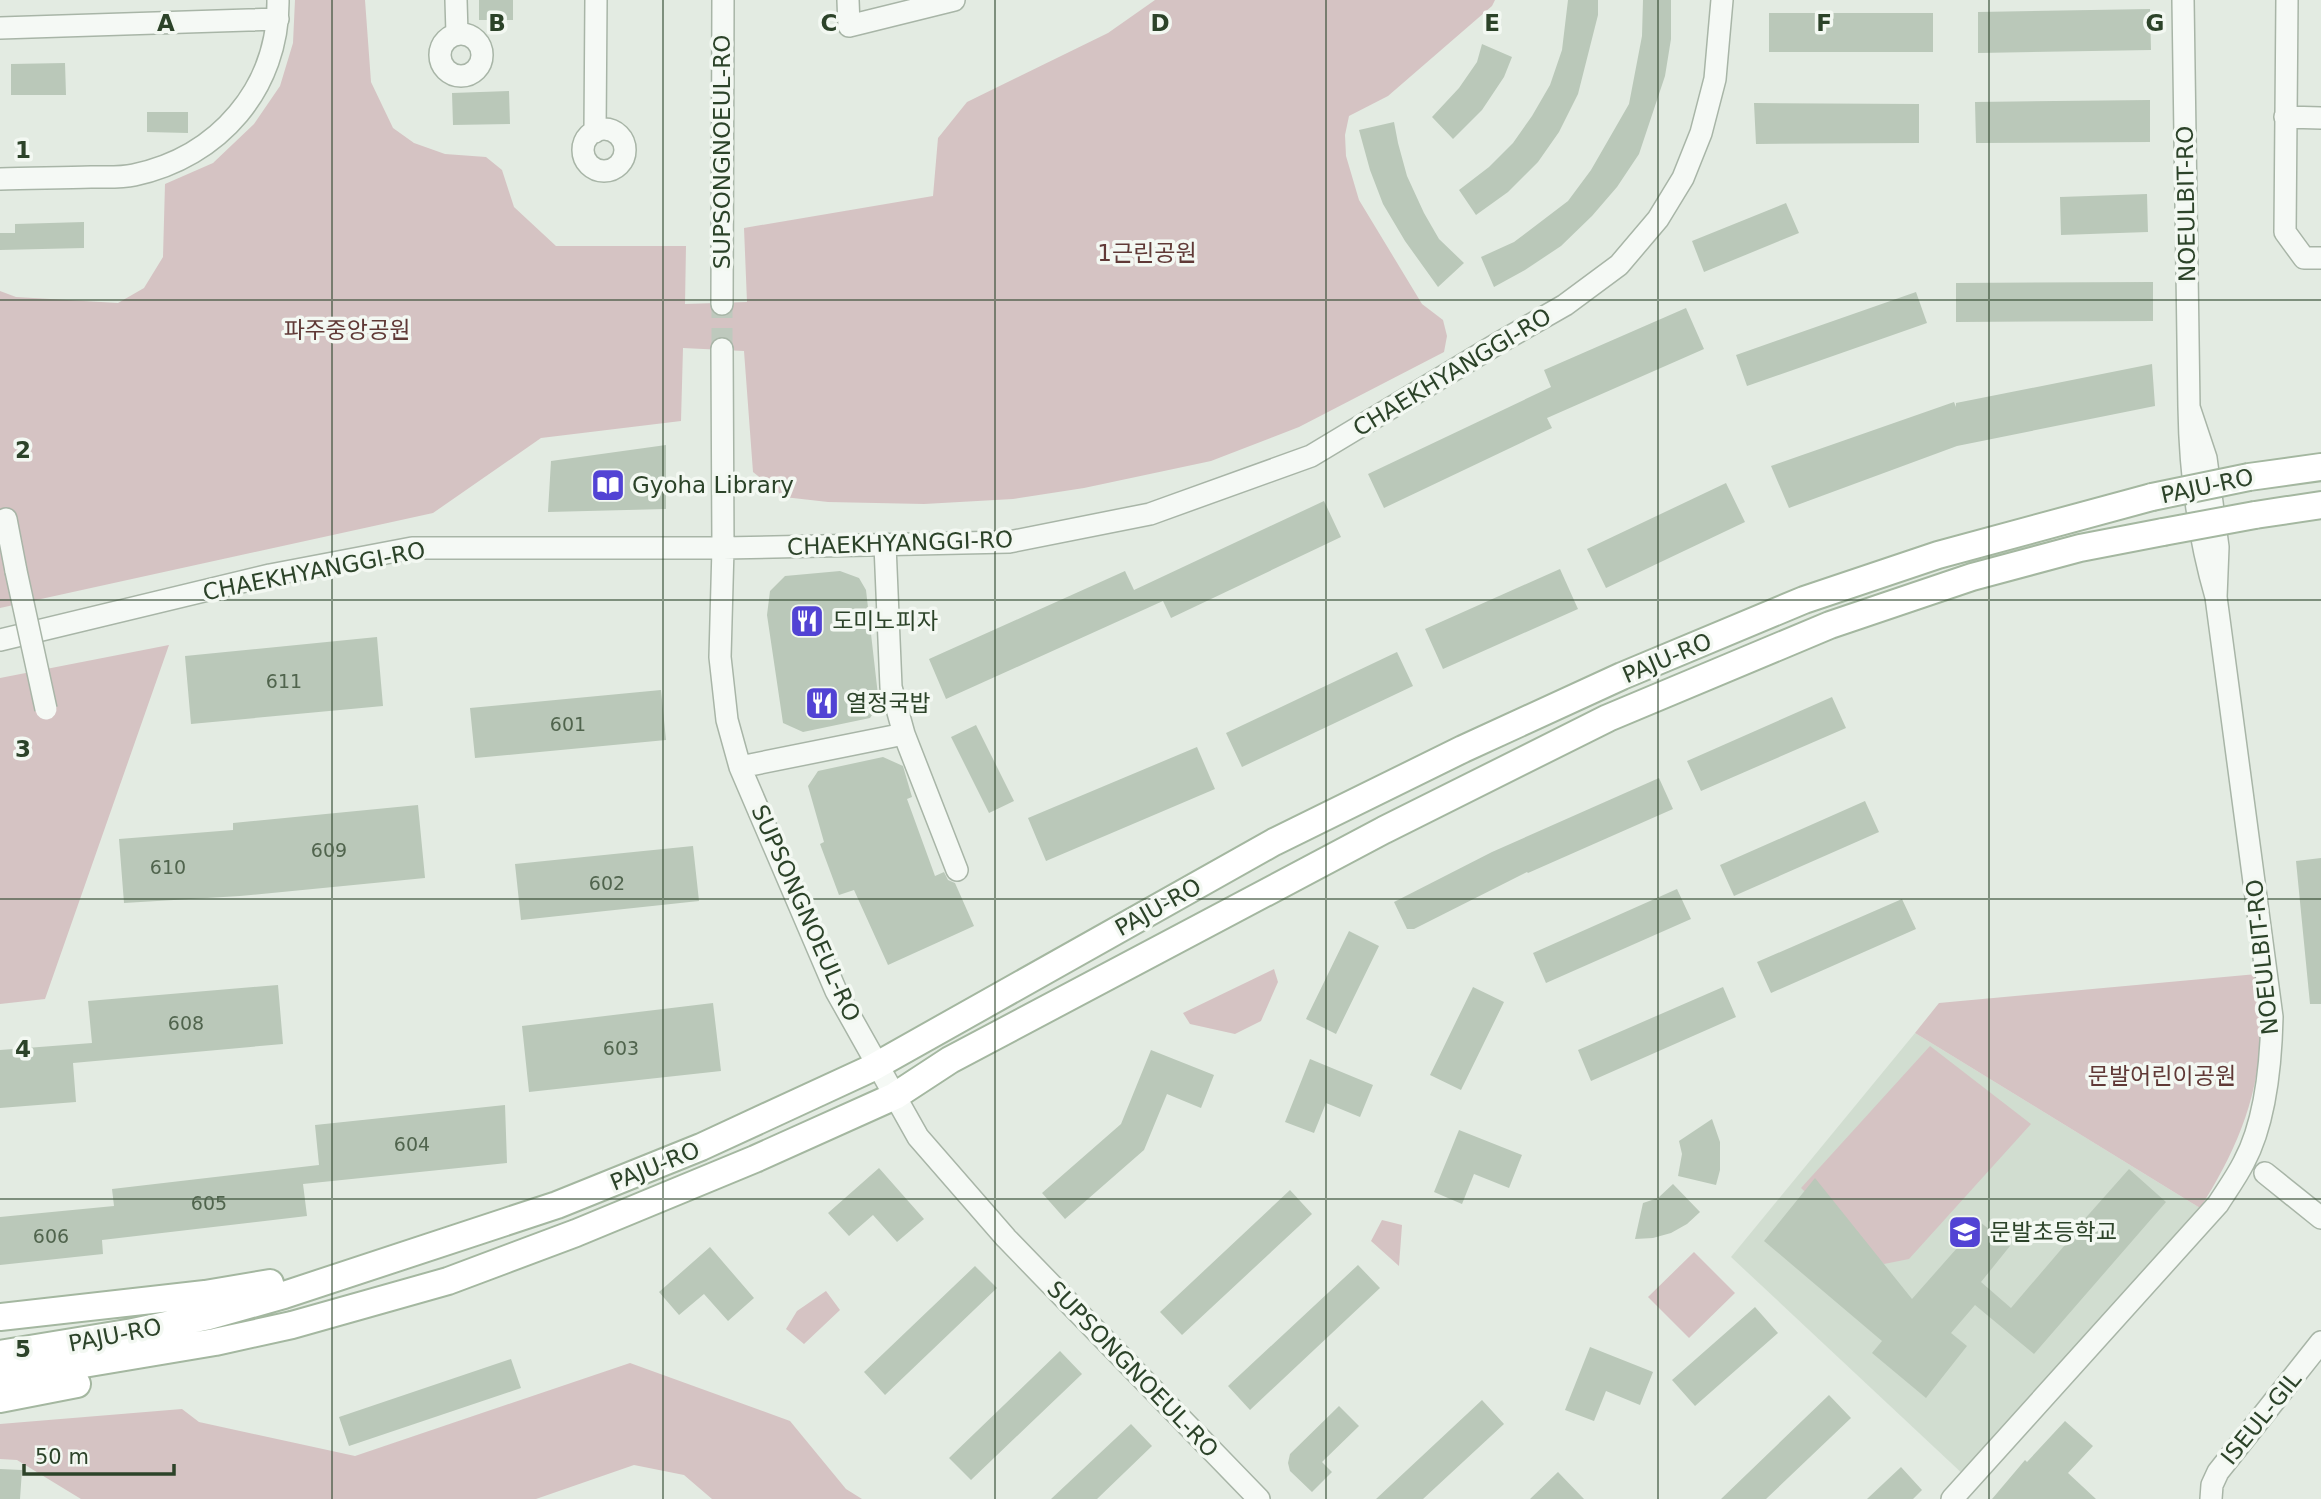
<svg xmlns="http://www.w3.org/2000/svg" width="2321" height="1499" font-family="'DejaVu Sans','Noto Sans KR',sans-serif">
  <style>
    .built { fill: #d1ddd0 }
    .green { fill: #d5c3c3 }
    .building { fill: #bac8b9 }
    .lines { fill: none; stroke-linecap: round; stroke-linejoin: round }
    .minor-tunnel { stroke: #bec9bd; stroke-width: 21; stroke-dasharray: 21 10; stroke-linecap: butt }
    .minor-casing { stroke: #a8b5a7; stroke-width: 24 }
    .major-casing { stroke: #a4b7a0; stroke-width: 30 }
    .minor { stroke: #f5f9f5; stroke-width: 21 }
    .major { stroke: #fff; stroke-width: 26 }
    .minor-bridge-casing { stroke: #a8b5a7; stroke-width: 24; stroke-linecap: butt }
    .major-bridge-casing { stroke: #a4b7a0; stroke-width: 30; stroke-linecap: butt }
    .minor-bridge { stroke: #f5f9f5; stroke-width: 21 }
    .major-bridge { stroke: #fff; stroke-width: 26 }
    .grid { fill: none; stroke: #2c4329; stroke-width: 2; stroke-opacity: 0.55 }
    .labels { text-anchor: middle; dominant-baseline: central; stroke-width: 7; stroke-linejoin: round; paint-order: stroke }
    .number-label { font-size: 19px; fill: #50644d }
    .street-label { font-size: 23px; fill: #2c4329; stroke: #f3f8f2 }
    .park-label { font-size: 23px; fill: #603936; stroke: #f3f8f2 }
    .poi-label { font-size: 23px; fill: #2c4329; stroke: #f3f8f2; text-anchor: start }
    .grid-label { font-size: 23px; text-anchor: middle; font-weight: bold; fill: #2c4329; stroke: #f3f8f2; stroke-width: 7; stroke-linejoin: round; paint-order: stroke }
  </style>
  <rect width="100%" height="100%" fill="#e3ebe2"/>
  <!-- built -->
  <path class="built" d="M1915,1033L2200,1208L1966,1477L1731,1257Z"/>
  <!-- green -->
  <path class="green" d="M295,0H365L371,82L393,128L414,143L445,154L486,157L502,170L514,207L556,246H686L685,304L747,302L744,228L933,196L938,138L967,102L1108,33L1155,0H1495L1492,6L1388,96L1349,116L1345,135L1346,156L1359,200L1422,304L1443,320L1447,336L1444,352L1299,427L1211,461L1084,488L1013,499L924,504L828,502L784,497L753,472L744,351L683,348L681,421L541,438L433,513L0,608V291L16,297L118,303L144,288L163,257L165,184L213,163L254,124L280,86L293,43Z
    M169,645L45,999L0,1004V678Z
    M1274,969L1278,982L1261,1021L1235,1034L1190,1024L1183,1013Z
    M2257,974C2258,996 2261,1018 2260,1040C2258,1101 2233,1157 2200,1208L1915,1033L1939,1003Z
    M1930,1046L2031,1124L1909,1259L1884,1264L1801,1188Z
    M1382,1220L1402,1225L1399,1266L1371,1241Z
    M1694,1252L1735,1293L1689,1338L1648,1297Z
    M826,1291L840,1310L804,1344L786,1329L797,1311Z
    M630,1363L790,1421L846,1489L862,1499H712L684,1475L634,1465L536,1499H81L17,1460L0,1459V1424L182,1409L199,1422L355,1456Z"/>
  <!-- building -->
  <path class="building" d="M479,0H513V20H479Z
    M1568,0H1598V15L1578,94L1559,132L1538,162L1508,192L1476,215L1459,190L1489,167L1513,143L1532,116L1550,85L1562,50Z
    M1643,0H1671V39L1665,76L1639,154L1617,187L1592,216L1561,246L1525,270L1494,287L1481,257L1514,242L1568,201L1591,170L1629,104L1642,36Z
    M2150,9L2151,50L1978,53V12Z
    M1769,13H1933V52H1769Z
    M1482,44L1512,57L1504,77L1482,110L1453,139L1432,117L1459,88L1477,62Z
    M65,63L66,95H11V64Z
    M509,91L510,124L453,125L452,93Z
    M2150,100V142L1976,143L1975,102Z
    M1754,103L1919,104V143L1756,144Z
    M147,112H188V133L147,132Z
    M1394,122L1398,143L1407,176L1424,213L1439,239L1464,263L1438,287L1405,241L1383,204L1370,170L1359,130Z
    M2147,194L2148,232L2061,235L2060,197Z
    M1786,203L1799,233L1704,272L1692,241Z
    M84,222V248L0,250V233H15V224Z
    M2153,282V321L1956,322V283Z
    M1916,292L1927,323L1747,386L1736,355Z
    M1686,308L1704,349L1547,418L1552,428L1384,508L1368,474L1551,387L1544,370Z
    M2152,364L2155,406L1957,446L1789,508L1771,466L1954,402L1956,407V403Z
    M666,445V509L548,512L551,461Z
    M1726,483L1745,522L1606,588L1587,549Z
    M1324,501L1341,537L1171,618L1163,601L946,699L929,659L1125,571L1134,590Z
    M1560,569L1578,609L1443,669L1425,629Z
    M840,571L859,578L866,590L879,704L870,718L803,732L783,723L767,615L770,591L785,576Z
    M377,637L383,706L191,724L185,656Z
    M1397,652L1413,686L1242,767L1226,733Z
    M661,690L666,740L475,758L470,708Z
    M1832,697L1846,728L1701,791L1687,761Z
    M976,725L1014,801L989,813L951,737Z
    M1197,747L1215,789L1046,861L1028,818Z
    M883,757L903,766L912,797L907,799L935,876L944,872L948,880L955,883L974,926L888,965L854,890L839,895L820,844L824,842L808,786L818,771Z
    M1659,778L1673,809L1528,873L1527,872L1414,929H1407L1394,902L1492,852Z
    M1865,801L1879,832L1734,896L1720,865Z
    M418,805L425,878L240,896L124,903L119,839L233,830V823Z
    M693,846L699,901L521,920L515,864Z
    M2321,858V1004H2310L2296,861Z
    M1677,889L1691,919L1546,983L1533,953Z
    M1902,899L1916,929L1771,993L1757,962Z
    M1349,931L1379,946L1336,1034L1306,1019Z
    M278,985L283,1044L73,1063L76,1102L0,1108V1050L92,1043L88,1001Z
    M1473,987L1504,1002L1461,1090L1430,1075Z
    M1723,987L1736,1017L1591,1081L1578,1050Z
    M713,1003L721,1071L529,1092L522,1026Z
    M1151,1050L1214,1075L1201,1108L1167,1094L1144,1150L1065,1219L1042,1193L1121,1124Z
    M1310,1059L1373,1085L1360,1117L1326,1103L1314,1133L1285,1122Z
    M505,1105L507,1163L303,1184L307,1216L102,1240L103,1254L0,1265V1217L114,1206L112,1189L319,1165L315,1125Z
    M1712,1119L1720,1142V1170L1716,1185L1678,1176L1682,1154L1679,1141Z
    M1459,1130L1522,1155L1509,1188L1474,1174L1462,1204L1434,1192Z
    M879,1168L924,1219L897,1242L873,1215L849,1236L828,1213Z
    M2129,1169L2166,1202L2034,1354L1975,1305L1951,1333L1967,1346L1926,1398L1872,1353L1882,1341L1764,1241L1815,1178L1912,1299L1980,1222L2010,1246L1981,1282L2011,1308L2076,1232L2074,1231Z
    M1673,1184L1700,1212L1687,1224L1671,1233L1653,1238L1635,1239L1643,1203L1658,1198Z
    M1290,1190L1312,1214L1182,1335L1160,1312Z
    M710,1247L754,1298L728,1321L704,1294L679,1315L659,1292Z
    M1358,1265L1380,1288L1250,1410L1228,1386Z
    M975,1266L997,1288L885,1395L864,1372Z
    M1755,1307L1778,1333L1695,1406L1672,1380Z
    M1590,1347L1653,1372L1640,1405L1606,1391L1594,1421L1565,1410Z
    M1060,1351L1082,1374L971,1480L949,1458Z
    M511,1359L521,1388L349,1446L339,1417Z
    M1829,1395L1851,1418L1766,1499H1721Z
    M1482,1400L1504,1424L1423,1499H1376Z
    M1339,1406L1359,1426L1322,1462L1332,1472L1312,1492L1290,1471L1288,1463L1290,1454Z
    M2065,1421L2093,1446L2068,1473L2096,1499H1992L2025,1460L2027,1462Z
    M1131,1424L1152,1446L1097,1499H1051Z
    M1901,1467L1922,1490L1913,1499H1867Z
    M0,1469L22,1470L20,1499H0Z
    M1558,1472L1584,1499H1530Z"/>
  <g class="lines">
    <!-- minor-tunnel -->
    <path class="minor-tunnel" d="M722,349V304"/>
    <!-- minor casing -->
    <g class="minor-casing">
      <path id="minor" d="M456,0L457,34
        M848,0L849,26L954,0
        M2183,0L2189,407
        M2287,0L2285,232L2304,258H2321
        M0,28L278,19
        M440 55a21 21 0 1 1 42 0a21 21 0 1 1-42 0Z
        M2285,117L2321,118
        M583 150a21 21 0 1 1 42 0a21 21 0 1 1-42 0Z
        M595,132L596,0
        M0,179C30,178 61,178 91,177C105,177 121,178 134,175C219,157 279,88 278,0
        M722,304L723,0
        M722,349L723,548L720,657L727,720L740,767L836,991L918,1137L1006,1238L1259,1499
        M6,519L16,571
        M885,545L891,687L904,734L957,870
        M0,640L270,575L412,548H723L1009,542L1150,514L1311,456L1497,344L1565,305L1619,265L1658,219L1683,178L1701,133L1715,79L1722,0
        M740,767L904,734
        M2265,1173L2321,1218
        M1952,1499L2218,1204C2227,1190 2237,1176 2244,1162C2266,1121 2271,1062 2272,1017L2216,597C2198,535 2190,472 2189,407L2206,458L2218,547L2216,597
        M2211,1499L2212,1485L2218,1472L2321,1342"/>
    </g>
    <!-- major casing -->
    <g class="major-casing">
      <path id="major" d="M2249,477L2321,467
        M2255,515L2321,505
        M0,1317L205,1294L270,1283
        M0,1354L133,1332L209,1316L284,1295L557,1205L701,1147L872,1068L1274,842L1463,749L1622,676L1804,600L1938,555L2152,497
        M0,1378L215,1342L292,1325L448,1281L576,1233L755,1159L895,1096L950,1060L1384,830L1608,718L1830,625L1972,577L2080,548L2163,532
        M0,1399L77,1384"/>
    </g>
    <!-- minor -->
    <use href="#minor" class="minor"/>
    <!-- major -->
    <use href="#major" class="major"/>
    <!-- minor-bridge casing -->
    <g class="minor-bridge-casing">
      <path id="minor-bridge" d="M16,571L46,709"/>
    </g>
    <!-- major-bridge casing -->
    <g class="major-bridge-casing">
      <path id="major-bridge" d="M2152,497L2249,477
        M2163,532L2255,515"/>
    </g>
    <!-- minor-bridge -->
    <use href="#minor-bridge" class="minor-bridge"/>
    <!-- major-bridge -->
    <use href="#major-bridge" class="major-bridge"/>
  </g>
  <!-- grid -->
  <path class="grid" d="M332,0V1499M663,0V1499M995,0V1499M1326,0V1499M1658,0V1499M1989,0V1499M0,300H2321M0,600H2321M0,899H2321M0,1199H2321"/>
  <!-- icons -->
  <defs>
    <g id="library-square" transform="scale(1.75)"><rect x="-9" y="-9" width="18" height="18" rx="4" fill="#5243d4" stroke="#f3f8f2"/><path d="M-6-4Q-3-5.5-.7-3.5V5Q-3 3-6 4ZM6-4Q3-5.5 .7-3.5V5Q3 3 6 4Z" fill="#fff"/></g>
    <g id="restaurant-square" transform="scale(1.75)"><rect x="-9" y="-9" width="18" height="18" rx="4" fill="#5243d4" stroke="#f3f8f2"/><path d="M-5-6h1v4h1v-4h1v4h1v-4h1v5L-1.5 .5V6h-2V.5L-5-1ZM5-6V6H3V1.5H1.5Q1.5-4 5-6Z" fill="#fff"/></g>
    <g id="school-square" transform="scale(1.75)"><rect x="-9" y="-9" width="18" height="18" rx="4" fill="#5243d4" stroke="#f3f8f2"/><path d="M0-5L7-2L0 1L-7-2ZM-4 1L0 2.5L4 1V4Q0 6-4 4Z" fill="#fff"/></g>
  </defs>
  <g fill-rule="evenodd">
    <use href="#library-square" x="608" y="485"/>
    <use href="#restaurant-square" x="807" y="621"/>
    <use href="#restaurant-square" x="822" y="703"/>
    <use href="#school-square" x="1965" y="1232"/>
  </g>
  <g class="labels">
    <!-- number labels -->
    <g class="number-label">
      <text x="284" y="681">611</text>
      <text x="568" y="724">601</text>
      <text x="329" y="850">609</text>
      <text x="168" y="867">610</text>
      <text x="607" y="883">602</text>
      <text x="186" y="1023">608</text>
      <text x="621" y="1048">603</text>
      <text x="412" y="1144">604</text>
      <text x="209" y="1203">605</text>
      <text x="51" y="1236">606</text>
    </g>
    <!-- street labels -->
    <g class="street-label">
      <text transform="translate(722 152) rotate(-90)">SUPSONGNOEUL-RO</text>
      <text transform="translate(2186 204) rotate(-91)">NOEULBIT-RO</text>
      <text transform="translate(1452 372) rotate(-31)">CHAEKHYANGGI-RO</text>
      <text transform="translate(2207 486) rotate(-12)">PAJU-RO</text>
      <text transform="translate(900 543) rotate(-2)">CHAEKHYANGGI-RO</text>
      <text transform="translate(314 571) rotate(-11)">CHAEKHYANGGI-RO</text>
      <text transform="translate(1667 658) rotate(-23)">PAJU-RO</text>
      <text transform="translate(1158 907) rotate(-29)">PAJU-RO</text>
      <text transform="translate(806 913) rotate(66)">SUPSONGNOEUL-RO</text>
      <text transform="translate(2262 957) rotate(-96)">NOEULBIT-RO</text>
      <text transform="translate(655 1166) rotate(-22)">PAJU-RO</text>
      <text transform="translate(115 1335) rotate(-11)">PAJU-RO</text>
      <text transform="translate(1133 1369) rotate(46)">SUPSONGNOEUL-RO</text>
      <text transform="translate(2261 1418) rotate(-51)">ISEUL-GIL</text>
    </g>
    <!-- park labels -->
    <g class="park-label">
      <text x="1147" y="253">1근린공원</text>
      <text x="347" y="330">파주중앙공원</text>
      <text x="2162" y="1076">문발어린이공원</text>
    </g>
    <!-- poi labels -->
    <g class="poi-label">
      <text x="632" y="485">Gyoha Library</text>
      <text x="832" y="621">도미노피자</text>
      <text x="846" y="703">열정국밥</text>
      <text x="1990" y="1232">문발초등학교</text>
    </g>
  </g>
  <g class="grid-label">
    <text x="166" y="31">A</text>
    <text x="497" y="31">B</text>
    <text x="829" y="31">C</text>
    <text x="1160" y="31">D</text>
    <text x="1492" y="31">E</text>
    <text x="1824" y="31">F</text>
    <text x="2155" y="31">G</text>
    <text x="23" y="158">1</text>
    <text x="23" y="458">2</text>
    <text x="23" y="757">3</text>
    <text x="23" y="1057">4</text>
    <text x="23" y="1357">5</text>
  </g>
  <!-- scale -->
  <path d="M24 1464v10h150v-10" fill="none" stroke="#2c4329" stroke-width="3.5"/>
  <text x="35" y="1464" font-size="21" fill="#2c4329" stroke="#f3f8f2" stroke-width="5" paint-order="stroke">50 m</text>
</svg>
